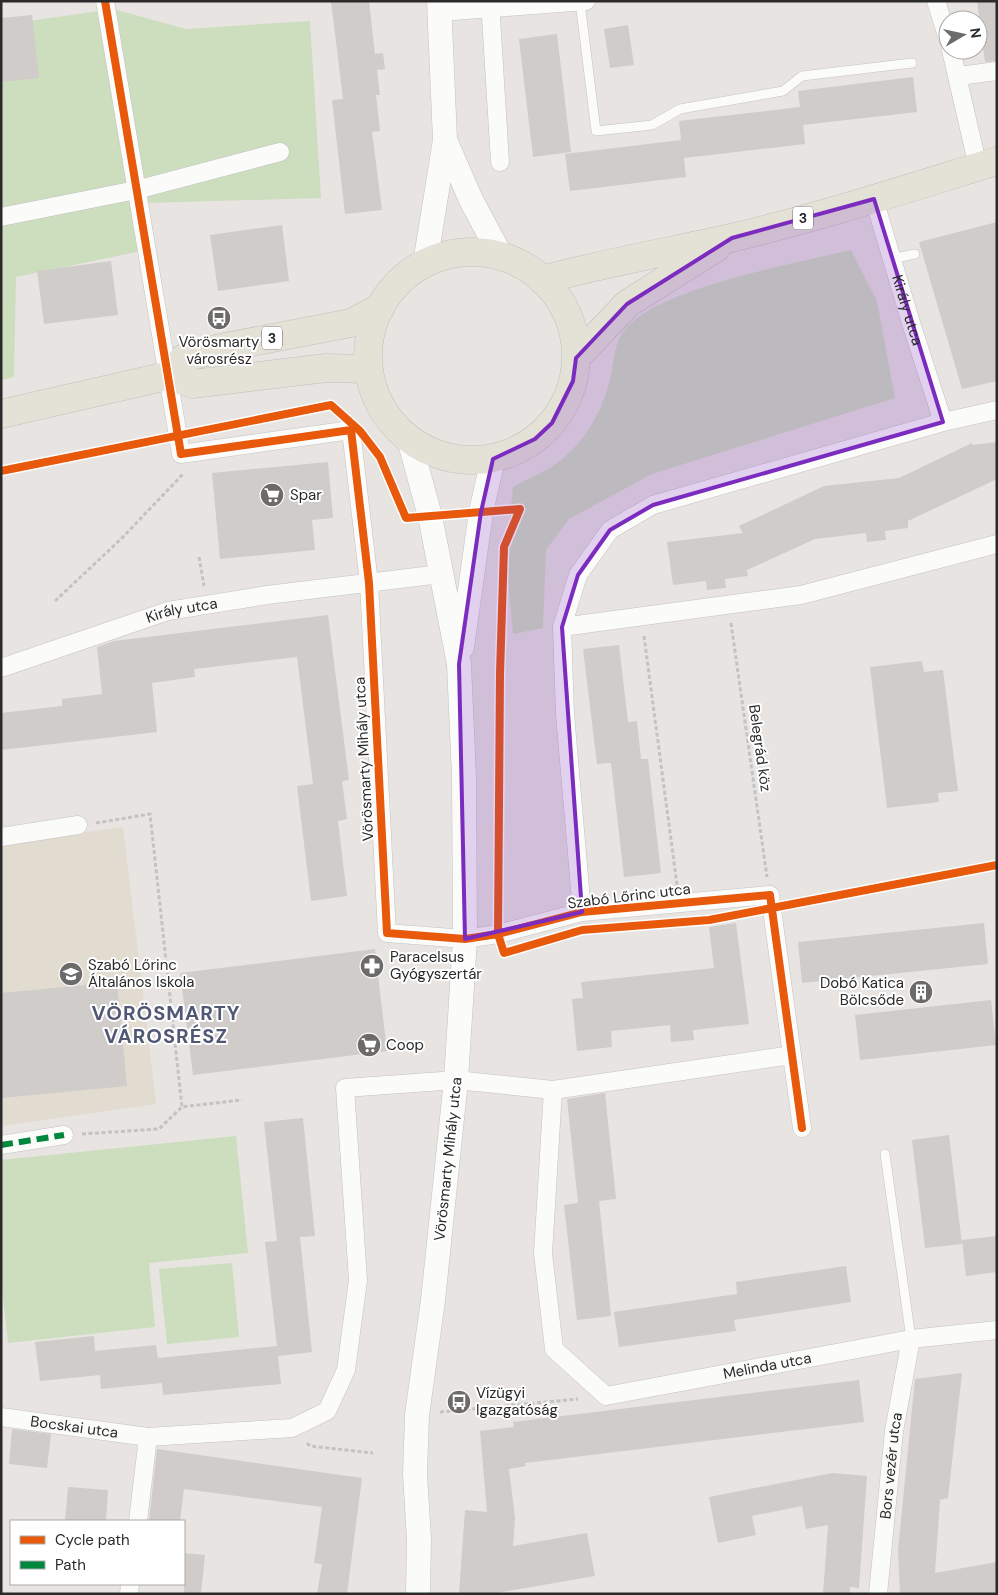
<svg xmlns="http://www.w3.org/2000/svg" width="998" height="1595" font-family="'DM Sans',sans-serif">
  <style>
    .education { fill: #e1dbd0 }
    .green { fill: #ccdebe }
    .building { fill: #cfccca }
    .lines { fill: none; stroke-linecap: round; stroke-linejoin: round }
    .lane-casing { stroke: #c4c2c3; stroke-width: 10 }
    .street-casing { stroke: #c4c2c3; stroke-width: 19 }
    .secondary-casing { stroke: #c4c2c3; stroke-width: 25 }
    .primary-casing { stroke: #bfbfbe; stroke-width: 29 }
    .path { stroke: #c3c3c2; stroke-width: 3; stroke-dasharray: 4 2.5; stroke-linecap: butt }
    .lane { stroke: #fbfbfa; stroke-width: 9 }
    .street { stroke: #fbfbfa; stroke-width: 18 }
    .secondary { stroke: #fbfbfa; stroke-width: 24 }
    .primary { stroke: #e4e1d6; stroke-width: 28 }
    .quiet { stroke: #00873e; stroke-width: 6; stroke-dasharray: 12 6; stroke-linecap: butt }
    .cycleway-casing { stroke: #fff; stroke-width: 11 }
    .cycleway { stroke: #e8590c; stroke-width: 8 }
    .marked { fill: #7b2cbf; fill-opacity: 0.2; stroke: #7b2cbf; stroke-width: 4; stroke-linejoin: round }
    .labels { text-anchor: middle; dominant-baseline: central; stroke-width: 4; stroke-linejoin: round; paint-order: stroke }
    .shield { fill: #fff; stroke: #6a6a6a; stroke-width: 1 }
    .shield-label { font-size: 14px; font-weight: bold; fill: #2a2a2a }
    .street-label { font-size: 15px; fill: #2a2a2a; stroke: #fff }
    .poi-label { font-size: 15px; fill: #2a2a2a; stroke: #fff; text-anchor: start }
    .district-label { font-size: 20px; font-weight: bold; letter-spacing: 1px; fill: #505875; stroke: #fff }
  </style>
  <rect width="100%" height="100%" fill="#e7e4e1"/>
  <!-- education -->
  <path class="education" d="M123,827L156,1104L1,1126V844Z"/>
  <!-- green -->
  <path class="green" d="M113,9L186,29L310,21L321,198L145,203L141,251L16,277L14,377L1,380V25Z
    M851,250L877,301L895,398L652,474L569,519L546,550L543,628L513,634L506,555L513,487C529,478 548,471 562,459C586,440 601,412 609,383C614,365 613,344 625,329C659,288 797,263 851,250Z
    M236,1136L248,1253L149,1263L155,1327L8,1343L1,1278V1160Z
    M232,1263L239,1337L167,1344L159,1269Z"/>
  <!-- building -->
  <path class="building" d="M331,1H369L375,54L383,53L385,69L377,70L380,95H376L380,131L372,132L382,210L345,214L332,100L343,99Z
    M977,1H997V61L985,62Z
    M32,15L39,78L1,82V18Z
    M628,25L634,65L610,68L604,29Z
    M557,34L571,152L533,157L519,39Z
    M913,77L917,112L803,125L805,144L684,158L686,177L570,191L565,154L681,140L679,121L800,107L798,91Z
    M997,222V381L962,389L919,242Z
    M282,225L289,281L218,291L210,235Z
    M111,261L118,315L44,324L37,271Z
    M997,442V479L908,521V528L885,531L886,540L867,542L866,533L815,539L747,570L748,576L725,579L726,588L707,590L706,581L673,585L667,542L743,533L739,526L824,486L899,478L972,443L973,445Z
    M328,462L333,518L312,520L315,550L220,559L212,473Z
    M328,615L349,780L342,781L347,819L338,821L347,896L311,901L297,786L313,784L297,657L194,669L195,677L152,683L157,732L1,750V713L62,706V699L102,694L97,647L114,641Z
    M619,645L628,722L637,721L641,759H648L661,873L624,877L611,763L597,764L583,649Z
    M922,661L924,672L943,670L958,791L938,793L939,802L887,808L870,667Z
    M736,923L749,1024L693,1030L694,1040L671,1042L670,1025L611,1031L612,1047L577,1051L572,999L583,998L581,982L714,968L709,927Z
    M984,923L988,964L802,983L798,942Z
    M375,949L387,1051L193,1075L180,973Z
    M117,982L127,1086L1,1098V993Z
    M991,1000L996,1045L860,1060L855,1015Z
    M605,1093L616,1199L599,1201L611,1316L577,1320L564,1205L578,1203L567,1099Z
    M303,1118L315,1236L300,1237L312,1352L278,1356L281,1384L163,1395L162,1383L101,1389L100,1375L40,1381L35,1342L94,1336L95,1351L156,1345L158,1358L277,1346L265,1242L277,1241L264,1122Z
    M949,1135L962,1244L925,1248L912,1140Z
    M997,1236V1272L966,1276L962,1240Z
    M846,1266L851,1302L734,1320L736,1331L619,1347L614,1312L737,1294L736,1282Z
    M962,1373L948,1498L940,1500L935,1573L997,1562V1594H900L898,1550L915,1379Z
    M859,1380L864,1422L525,1463L526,1466L509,1469L515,1518L513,1546L587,1533L595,1576L491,1594H459L465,1510L487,1512L480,1431L514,1427L513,1422Z
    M12,1429L51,1434L47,1468L9,1464Z
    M157,1449L362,1478L347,1594H317L322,1564L314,1563L322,1507L184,1489L180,1521H149Z
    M832,1473L867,1476L859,1588L850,1587V1594H823L828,1525L806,1529L802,1506L752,1516L756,1535L718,1543L709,1497Z
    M68,1487L108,1490L106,1521H65Z
    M184,1553L205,1555L201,1594H184Z"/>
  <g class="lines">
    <!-- lane casing -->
    <g class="lane-casing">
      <path id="lane" d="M580,2L596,131L652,125L680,109L783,91L802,76L912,63
        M891,259L915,254
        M885,1154L911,1339"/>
    </g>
    <!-- street casing -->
    <g class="street-casing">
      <g id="street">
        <path d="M105,1L181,454L351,430L369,583L387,933L465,939L498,934L582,912L770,895L802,1128"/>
        <path d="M490,1L500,162"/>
        <path d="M936,1L948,39"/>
        <path d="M440,12L586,1"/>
        <path d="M951,50L978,167"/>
        <path d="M959,76L997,71"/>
        <path id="s1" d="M874,199L911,323L943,422"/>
        <path d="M1,217L136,190L280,152"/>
        <path d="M562,627L801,595L997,544"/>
        <path id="s2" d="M1,668L168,611L267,595L441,574"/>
        <path d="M1,837L78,825"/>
        <path d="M582,912L565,714L562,627L578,575L610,530L653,505L943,422L997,410"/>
        <path id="s3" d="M553,1090L543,1253L554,1349L606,1396L911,1339L997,1330"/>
        <path d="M1,1145L64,1135"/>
        <path id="s4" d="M1,1417L148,1437L292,1428L327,1411L346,1370L358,1280L345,1088L456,1080L553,1090L792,1055"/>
        <path d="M138,1521L148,1437"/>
        <path d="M129,1594L130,1584"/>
        <path id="s5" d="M878,1594L894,1431L911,1339"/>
      </g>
    </g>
    <!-- secondary casing -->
    <g class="secondary-casing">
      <path id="secondary" d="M445,140L471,200L501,256
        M425,264L445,140L439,1
        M409,439L430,516L459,664L464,777L465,939L456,1080L433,1300L417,1415L415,1474L419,1539L418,1594
        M462,647L481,512L493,459"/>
    </g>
    <!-- primary casing -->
    <g class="primary-casing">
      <path id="primary" d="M368 356a104 104 0 1 1 208 0a104 104 0 1 1-208 0Z
        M542,280C604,263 668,252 731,238C820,217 909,188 997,161
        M576,358L627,304L716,248
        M167,376L184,358L220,348L351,323L381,307
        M1,414L167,376L193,384L326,368L369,369"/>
    </g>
    <!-- path -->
    <path class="path" d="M199,557L204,586
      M55,601L121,539L184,473
      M731,623L767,877
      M644,636L677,885
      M96,823L150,814L182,1107
      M82,1134L159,1129L182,1107L242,1100
      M440,1412L578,1399
      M307,1443L310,1446L373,1453"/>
    <!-- lane -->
    <use href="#lane" class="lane"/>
    <!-- street -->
    <use href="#street" class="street"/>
    <!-- secondary -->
    <use href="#secondary" class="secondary"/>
    <!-- primary -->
    <use href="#primary" class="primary"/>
    <!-- quiet -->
    <path class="quiet" d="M1,1145L64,1135"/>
    <!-- cycleway casing -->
    <g class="cycleway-casing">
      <path id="cycleway" d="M105,1L181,454L351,430L369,583L387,933L465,939L498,934L582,912L770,895L802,1128
        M1,471L331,405L360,431L380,457L406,518L520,509L504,547L500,673L498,934L504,953L582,930L709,920L997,865"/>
    </g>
    <!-- cycleway -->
    <use href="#cycleway" class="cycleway"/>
  </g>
  <!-- marked area -->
  <path class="marked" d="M874,199L943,422L653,505L610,530L578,575L562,627L582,912L465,939L459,664L481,512L493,459L535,439L552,423L573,381L576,358L627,304L732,238Z"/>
  <!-- icons -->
  <defs>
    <g id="bus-disc" transform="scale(1.25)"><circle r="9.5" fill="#6c6b6a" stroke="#fff"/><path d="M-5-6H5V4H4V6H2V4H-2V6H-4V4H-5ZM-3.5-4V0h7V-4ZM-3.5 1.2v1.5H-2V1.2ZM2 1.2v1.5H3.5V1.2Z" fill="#fff"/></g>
    <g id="supermarket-disc" transform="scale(1.25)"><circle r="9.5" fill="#6c6b6a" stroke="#fff"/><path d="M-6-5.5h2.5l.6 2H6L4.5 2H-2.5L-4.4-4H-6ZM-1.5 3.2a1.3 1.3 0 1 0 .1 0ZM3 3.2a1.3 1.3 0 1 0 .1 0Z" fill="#fff"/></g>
    <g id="pharmacy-disc" transform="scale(1.25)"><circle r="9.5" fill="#6c6b6a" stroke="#fff"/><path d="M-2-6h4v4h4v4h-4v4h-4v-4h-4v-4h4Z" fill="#fff"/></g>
    <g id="school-disc" transform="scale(1.25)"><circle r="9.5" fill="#6c6b6a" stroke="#fff"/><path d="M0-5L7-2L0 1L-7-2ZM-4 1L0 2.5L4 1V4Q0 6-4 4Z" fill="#fff"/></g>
    <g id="building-disc" transform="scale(1.25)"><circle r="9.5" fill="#6c6b6a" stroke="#fff"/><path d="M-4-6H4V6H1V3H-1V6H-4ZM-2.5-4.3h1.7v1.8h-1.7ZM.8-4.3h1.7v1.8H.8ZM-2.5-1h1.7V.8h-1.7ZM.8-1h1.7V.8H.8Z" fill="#fff"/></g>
  </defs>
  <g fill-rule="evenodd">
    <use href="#bus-disc" x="219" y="318"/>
    <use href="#supermarket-disc" x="272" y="495"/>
    <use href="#pharmacy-disc" x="372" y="966"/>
    <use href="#school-disc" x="71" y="974"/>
    <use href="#building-disc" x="921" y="992"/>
    <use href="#supermarket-disc" x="369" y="1045"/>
    <use href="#bus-disc" x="459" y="1402"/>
  </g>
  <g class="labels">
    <!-- shield labels -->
    <g class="shield">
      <rect x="793" y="206.5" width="20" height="23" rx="4"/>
      <rect x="262" y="326.5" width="20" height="23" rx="4"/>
    </g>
    <g class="shield-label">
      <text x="803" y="218">3</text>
      <text x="272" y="338">3</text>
    </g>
    <!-- street labels -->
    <g class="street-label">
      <text stroke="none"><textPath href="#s1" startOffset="116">Király utca</textPath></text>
      <text stroke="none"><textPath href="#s2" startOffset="190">Király utca</textPath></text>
      <text transform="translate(760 748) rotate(82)">Belegrád köz</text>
      <text transform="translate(364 759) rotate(-93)">Vörösmarty Mihály utca</text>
      <text transform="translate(629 896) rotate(-7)">Szabó Lőrinc utca</text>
      <text transform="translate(448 1159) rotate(-84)">Vörösmarty Mihály utca</text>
      <text stroke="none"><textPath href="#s3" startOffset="494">Melinda utca</textPath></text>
      <text stroke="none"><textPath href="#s4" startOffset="74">Bocskai utca</textPath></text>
      <text stroke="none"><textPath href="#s5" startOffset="129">Bors vezér utca</textPath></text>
    </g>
    <!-- poi labels -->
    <g class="poi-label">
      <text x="219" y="342" text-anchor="middle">Vörösmarty<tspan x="219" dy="17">városrész</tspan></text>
      <text x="290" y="495">Spar</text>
      <text x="390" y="957">Paracelsus<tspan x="390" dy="17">Gyógyszertár</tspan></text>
      <text x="88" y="965">Szabó Lőrinc<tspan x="88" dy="17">Általános Iskola</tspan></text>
      <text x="904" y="983" text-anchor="end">Dobó Katica<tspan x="904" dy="17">Bölcsőde</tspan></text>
      <text x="386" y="1045">Coop</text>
      <text x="476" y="1393">Vízügyi<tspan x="476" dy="17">Igazgatóság</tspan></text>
    </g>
    <!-- district labels -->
    <g class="district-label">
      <text x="166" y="1013">VÖRÖSMARTY<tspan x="166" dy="23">VÁROSRÉSZ</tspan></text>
    </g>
  </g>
  <!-- border -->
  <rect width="998" height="1595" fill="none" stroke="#2a2a2a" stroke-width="5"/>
  <!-- legend -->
  <rect x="10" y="1520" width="175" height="65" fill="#ffffff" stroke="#aaaaaa"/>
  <rect x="20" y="1536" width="25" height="8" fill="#e8590c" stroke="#aaaaaa"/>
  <text x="55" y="1545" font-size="15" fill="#2a2a2a">Cycle path</text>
  <rect x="20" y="1561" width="25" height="8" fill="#00873e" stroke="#aaaaaa"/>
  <text x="55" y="1570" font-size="15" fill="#2a2a2a">Path</text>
  <!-- north arrow -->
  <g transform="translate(963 35) rotate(81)"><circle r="24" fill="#ffffff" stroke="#aaaaaa"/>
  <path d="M0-4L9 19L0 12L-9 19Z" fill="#6c6b6a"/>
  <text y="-8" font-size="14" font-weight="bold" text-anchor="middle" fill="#2a2a2a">N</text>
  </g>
</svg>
